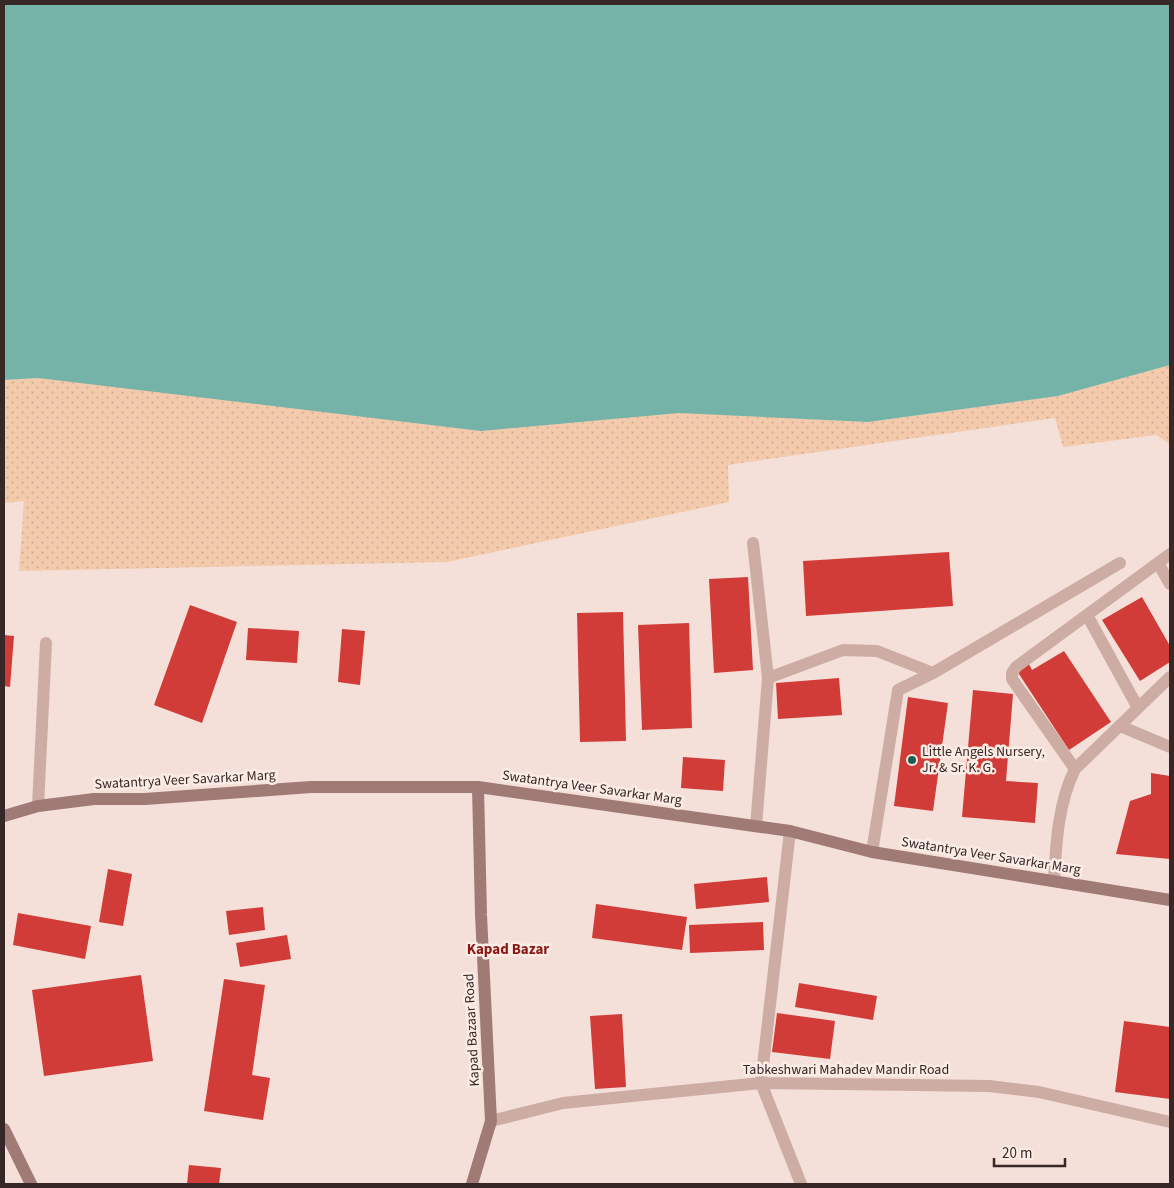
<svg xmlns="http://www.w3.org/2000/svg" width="1174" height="1188" font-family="'Source Sans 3',sans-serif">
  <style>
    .sand { fill: url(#sand-dots) }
    .water { fill: #75b3a8 }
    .building { fill: #d13b38 }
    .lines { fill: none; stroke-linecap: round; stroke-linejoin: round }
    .lane { stroke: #cdada3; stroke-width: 12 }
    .street { stroke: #cdada3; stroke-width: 12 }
    .secondary { stroke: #a07a74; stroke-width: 12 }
    .poi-dot { fill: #185c51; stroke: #fbece5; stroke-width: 2 }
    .labels { text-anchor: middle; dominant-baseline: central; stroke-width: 5; stroke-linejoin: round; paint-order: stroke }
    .poi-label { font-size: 14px; fill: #372726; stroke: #fbece5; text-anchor: start }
    .street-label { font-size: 14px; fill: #372726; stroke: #fbece5 }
    .neighbourhood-label { font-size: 15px; font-weight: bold; fill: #8d1917; stroke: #fbece5 }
  </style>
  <defs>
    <pattern id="sand-dots" width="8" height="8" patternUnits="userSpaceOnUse" patternTransform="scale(1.25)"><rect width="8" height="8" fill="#f3caab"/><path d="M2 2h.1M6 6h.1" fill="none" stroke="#d1ae93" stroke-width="1.8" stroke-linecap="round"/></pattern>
  </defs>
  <rect width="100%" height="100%" fill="#f4e0d8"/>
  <!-- sand -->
  <path class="sand" d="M1170,365V444L1156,435L1063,447L1055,418L728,465L729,502L447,562L19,571L24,501L4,503V380L38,378L868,422L1058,396Z"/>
  <!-- water -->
  <path class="water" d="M4,4H1170V365L1058,396L868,422L679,413L481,431L38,378L4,380Z"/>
  <!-- building -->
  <path class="building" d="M949,552L953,606L806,616L803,561Z
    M748,577L753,670L714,673L709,579Z
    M1142,597L1170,646V662L1140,681L1102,620Z
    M190,605L237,622L202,723L154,705Z
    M623,612L626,741L580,742L577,613Z
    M689,623L692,728L642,730L638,625Z
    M248,628L299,631L297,663L246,660Z
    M342,629L365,631L360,685L338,682Z
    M4,635L14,636L10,687L4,686Z
    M1064,651L1111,722L1069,750L1017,671L1029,664L1032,670Z
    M839,678L842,715L778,719L776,683Z
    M973,690L1013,694L1006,781L1038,783L1035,823L962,817Z
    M908,697L948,703L933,811L894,806Z
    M683,757L725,760L723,791L681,788Z
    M1151,773L1170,776V859L1116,854L1130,801L1151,794Z
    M108,869L132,874L123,926L99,922Z
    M767,877L769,902L696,909L694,884Z
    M596,904L687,917L682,950L592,938Z
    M263,907L265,930L229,935L226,911Z
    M18,913L91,926L85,959L13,945Z
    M763,922L764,950L690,953L689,925Z
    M287,935L291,959L240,967L236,943Z
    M141,975L153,1061L44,1076L32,990Z
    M224,979L265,985L252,1075L270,1078L263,1120L204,1111Z
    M799,983L877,996L873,1020L795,1007Z
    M777,1013L835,1021L830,1059L772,1052Z
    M622,1014L626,1087L595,1089L590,1016Z
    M1124,1021L1170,1027V1099L1115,1092Z
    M189,1165L221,1168L219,1184H187Z"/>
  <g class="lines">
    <!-- lane -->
    <path class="lane" d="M38,806L46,643"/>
    <!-- street -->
    <path class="street" d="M753,543L768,678
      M1158,563L1170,584
      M1087,615L1138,708
      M1120,726L1170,747
      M1075,769L1012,679V673L1016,667L1170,554
      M756,826L768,678L843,650L877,651L933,673
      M790,831L761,1083L801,1184
      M872,852L898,690L933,673L1120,563
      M1054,881C1056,844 1058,803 1075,769L1170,677
      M491,1121L563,1103L761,1083L989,1086L1039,1092L1170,1122"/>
    <!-- secondary -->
    <path class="secondary" d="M4,816L38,806L94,799H145L311,787H478L790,831L872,852L1170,900
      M4,1129L31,1184
      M472,1184L491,1121L481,915L478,787"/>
  </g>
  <!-- markers -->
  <circle class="poi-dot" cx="912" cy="760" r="5"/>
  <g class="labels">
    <!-- poi labels -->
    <g class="poi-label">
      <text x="922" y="752">Little Angels Nursery,<tspan x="922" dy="16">Jr. &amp; Sr. K. G.</tspan></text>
    </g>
    <!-- street labels -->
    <g class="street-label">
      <text transform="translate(185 780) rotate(-3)">Swatantrya Veer Savarkar Marg</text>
      <text transform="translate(592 788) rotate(8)">Swatantrya Veer Savarkar Marg</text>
      <text transform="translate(991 856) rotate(9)">Swatantrya Veer Savarkar Marg</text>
      <text transform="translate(472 1030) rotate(-93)">Kapad Bazaar Road</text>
      <text x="846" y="1070">Tabkeshwari Mahadev Mandir Road</text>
    </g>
    <!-- neighbourhood labels -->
    <g class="neighbourhood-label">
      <text x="508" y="949">Kapad Bazar</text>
    </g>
  </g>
  <!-- border -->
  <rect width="1174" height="1188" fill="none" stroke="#372726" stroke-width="10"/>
  <!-- scale -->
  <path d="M994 1158v8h71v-8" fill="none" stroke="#372726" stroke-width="2.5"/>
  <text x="1002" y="1158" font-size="15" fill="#372726" stroke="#fbece5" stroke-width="4" paint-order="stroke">20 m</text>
</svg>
